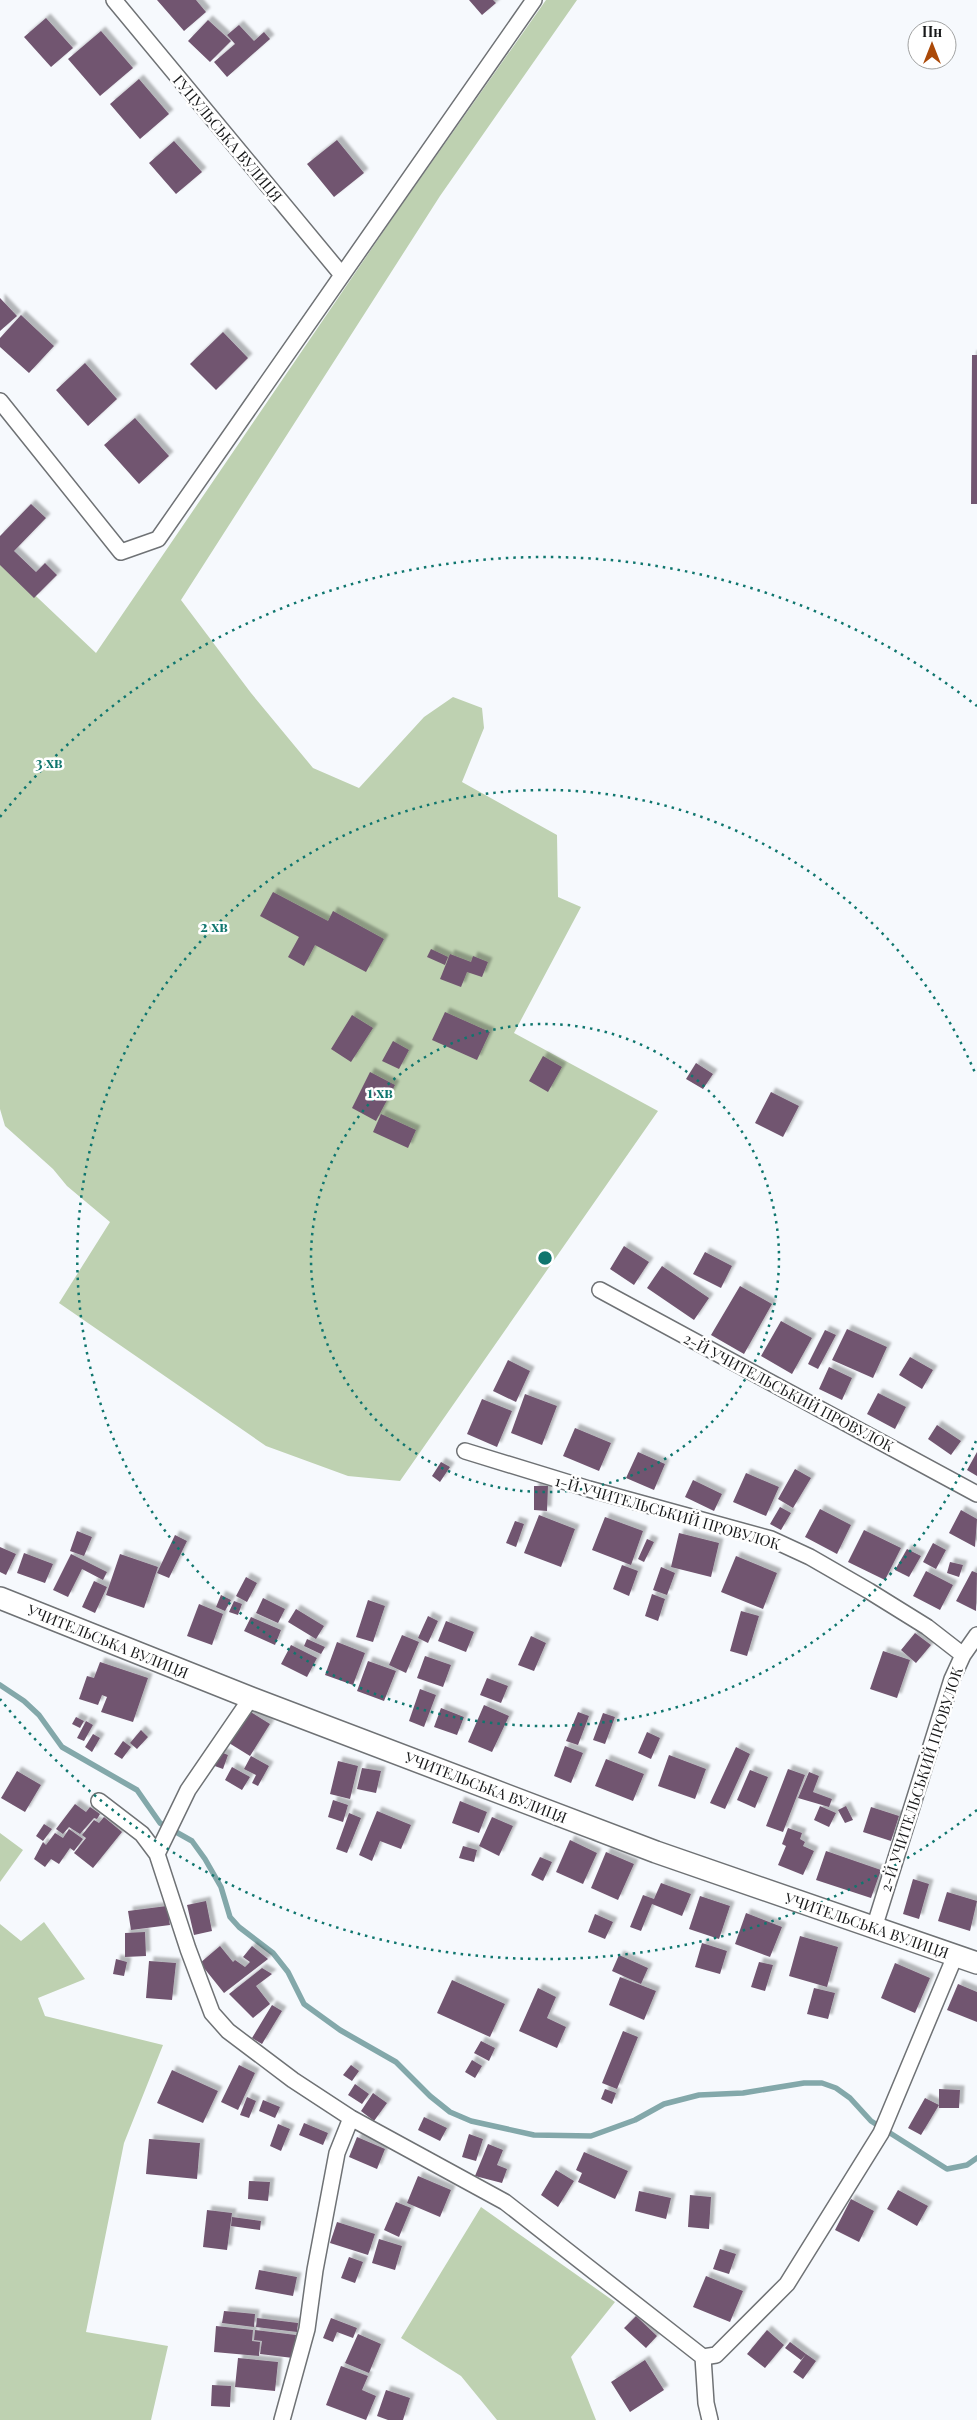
<svg xmlns="http://www.w3.org/2000/svg" width="977" height="2420" font-family="'Playfair Display',serif">
  <style>
    .green { fill: #bed1b1 }
    .lines { fill: none; stroke-linecap: round; stroke-linejoin: round }
    .stream { stroke: #83a8aa; stroke-width: 5.5 }
    .building { fill: #71556f; filter: url(#shadow) }
    .minor-casing { stroke: #6f7275; stroke-width: 18 }
    .secondary-casing { stroke: #6f7275; stroke-width: 24 }
    .minor { stroke: #fff; stroke-width: 15 }
    .secondary { stroke: #fff; stroke-width: 21 }
    .ring { fill: none; stroke: #0f766e; stroke-width: 2.5; stroke-dasharray: 2.5 5 }
    .labels { text-anchor: middle; dominant-baseline: central; stroke-width: 5; stroke-linejoin: round; paint-order: stroke }
    .street-label { font-size: 15px; fill: #171819; stroke: #fff }
    .centre { fill: #0f766e; stroke: #fff; stroke-width: 2.5 }
    .ring-label { font-size: 15px; text-anchor: middle; font-weight: bold; fill: #0f766e; stroke: #fff; stroke-width: 5; stroke-linejoin: round; paint-order: stroke }
  </style>
  <defs>
    <filter id="shadow"><feDropShadow dx="4.5" dy="-4.5" stdDeviation="1" flood-color="#0004"/></filter>
  </defs>
  <rect width="100%" height="100%" fill="#f6f9fd"/>
  <!-- green -->
  <path class="green" d="M546,0H577L440,196L181,600L251,693L313,768L359,788L424,717L453,697L482,708L484,728L462,782L557,835L558,897L581,907L514,1033L658,1111L400,1481L348,1476L266,1446L59,1303L110,1222L67,1186L53,1169L5,1126L0,1109V562L96,653L396,213Z
    M0,1833L23,1850L0,1882Z
    M44,1922L85,1979L38,1998L45,2016L163,2045L124,2143L86,2332L168,2346L151,2420H0V1924L21,1941Z
    M481,2207L615,2302L571,2357L596,2420H497L461,2376L401,2338Z"/>
  <g class="lines">
    <!-- stream -->
    <path class="stream" d="M0,1685L24,1701L39,1715L62,1747L137,1790L160,1823L192,1841L205,1859L221,1887L230,1917L239,1927L273,1953L288,1972L304,2004L340,2030L396,2062L430,2096L450,2112L471,2121L534,2135L591,2136L635,2120L664,2104L699,2095L743,2093L804,2083H822L836,2088L850,2098L871,2121L947,2169L967,2165L977,2158"/>
  </g>
  <!-- building -->
  <path class="building" d="M157,0H196L206,12L184,31Z
    M469,0H493L496,3L482,15Z
    M46,18L73,48L51,67L24,37Z
    M208,20L231,41L210,62L188,41Z
    M239,25L254,41L264,32L270,39L227,77L214,62L235,44L227,35Z
    M101,31L133,68L100,96L68,59Z
    M139,79L169,114L140,139L110,104Z
    M337,140L364,173L334,197L307,164Z
    M174,141L202,172L176,194L149,163Z
    M0,298L17,316L0,331Z
    M21,315L54,346L29,373L0,347V338Z
    M223,332L248,358L216,390L190,364Z
    M972,355H977V504H971Z
    M85,363L117,399L88,426L56,390Z
    M135,418L169,456L139,484L104,445Z
    M31,504L46,518L14,551L36,572L45,563L57,575L34,598L0,565V536Z
    M273,892L328,921L333,911L384,939L366,972L315,945L304,966L288,957L299,937L260,916Z
    M431,949L448,957L445,965L427,957Z
    M450,954L471,962L473,956L488,962L482,977L467,972L461,987L440,979Z
    M445,1012L490,1032L477,1060L432,1040Z
    M352,1015L373,1028L351,1062L331,1049Z
    M393,1041L409,1050L399,1069L382,1061Z
    M543,1056L562,1067L548,1092L529,1081Z
    M696,1063L713,1074L703,1089L686,1079Z
    M370,1072L395,1085L376,1121L352,1108Z
    M771,1092L799,1106L783,1137L755,1123Z
    M381,1114L416,1130L408,1148L373,1132Z
    M624,1246L649,1262L634,1285L610,1269Z
    M705,1252L732,1266L721,1288L693,1274Z
    M662,1266L709,1298L694,1320L647,1288Z
    M740,1286L772,1304L744,1354L711,1335Z
    M781,1321L812,1338L792,1374L761,1356Z
    M847,1329L887,1347L873,1378L832,1360Z
    M825,1330L836,1335L818,1369L808,1364Z
    M910,1357L933,1370L922,1389L899,1375Z
    M508,1360L530,1371L516,1402L493,1391Z
    M829,1367L852,1378L842,1400L819,1389Z
    M878,1393L906,1407L895,1429L867,1414Z
    M525,1394L557,1406L542,1445L511,1433Z
    M482,1399L512,1411L497,1447L467,1434Z
    M937,1425L961,1441L951,1455L928,1439Z
    M575,1428L611,1443L599,1471L563,1456Z
    M638,1452L665,1464L654,1490L626,1478Z
    M977,1452V1476L967,1470Z
    M441,1462L450,1467L440,1482L432,1476Z
    M795,1469L811,1478L793,1508L778,1499Z
    M746,1473L779,1487L766,1516L733,1502Z
    M693,1480L722,1494L714,1511L685,1497Z
    M534,1486H548L547,1511L534,1510Z
    M780,1507L791,1513L781,1530L770,1524Z
    M820,1509L851,1525L837,1554L805,1537Z
    M961,1510L977,1519L975,1547L949,1533Z
    M539,1515L575,1529L561,1567L524,1553Z
    M605,1517L643,1531L631,1565L592,1550Z
    M515,1521L524,1524L516,1547L506,1543Z
    M864,1530L901,1548L885,1580L848,1562Z
    M77,1531L92,1537L84,1556L70,1551Z
    M679,1533L719,1543L711,1577L671,1567Z
    M175,1535L187,1541L169,1578L157,1573Z
    M647,1539L654,1542L644,1562L638,1559Z
    M933,1543L946,1550L936,1569L923,1562Z
    M0,1547L16,1554L6,1575L0,1572Z
    M907,1549L921,1556L909,1577L895,1570Z
    M24,1553L53,1564L45,1583L17,1573Z
    M71,1554L107,1572L103,1580L82,1569L68,1597L53,1590Z
    M120,1554L158,1567L144,1608L106,1595Z
    M736,1556L777,1573L763,1609L721,1592Z
    M950,1562L963,1565L959,1577L947,1573Z
    M622,1565L638,1571L629,1596L613,1589Z
    M661,1567L675,1573L667,1595L653,1590Z
    M926,1571L953,1585L940,1610L913,1596Z
    M972,1571L977,1573L976,1611L956,1601Z
    M246,1577L257,1583L247,1602L236,1596Z
    M94,1581L107,1587L95,1613L82,1607Z
    M652,1594L665,1599L658,1621L645,1616Z
    M221,1595L231,1600L225,1611L216,1607Z
    M263,1598L285,1609L278,1623L256,1613Z
    M368,1600L385,1606L373,1642L356,1637Z
    M234,1601L242,1604L238,1615L229,1612Z
    M199,1604L223,1614L212,1645L187,1636Z
    M296,1609L324,1626L316,1639L288,1622Z
    M741,1611L759,1616L747,1656L730,1651Z
    M428,1616L438,1621L428,1643L418,1638Z
    M251,1617L281,1630L275,1645L244,1631Z
    M446,1621L474,1632L466,1652L438,1641Z
    M915,1633L931,1645L916,1663L901,1650Z
    M402,1635L419,1642L406,1673L389,1665Z
    M531,1636L546,1643L534,1671L518,1665Z
    M307,1639L325,1647L321,1654L304,1646Z
    M337,1642L365,1653L353,1685L325,1675Z
    M291,1645L317,1658L307,1677L281,1664Z
    M883,1651L910,1660L897,1698L870,1689Z
    M425,1656L451,1665L443,1687L417,1678Z
    M368,1661L396,1671L384,1701L357,1691Z
    M100,1662L148,1678L133,1722L101,1712L107,1697L102,1695L98,1705L79,1699L87,1676L94,1678Z
    M487,1678L508,1686L501,1703L480,1695Z
    M420,1689L436,1695L424,1727L409,1721Z
    M484,1705L509,1716L492,1752L468,1742Z
    M441,1708L464,1717L457,1735L434,1727Z
    M249,1711L270,1724L250,1756L229,1743Z
    M578,1712L589,1716L578,1745L566,1741Z
    M603,1713L615,1717L605,1744L593,1740Z
    M76,1717L84,1721L80,1728L72,1724Z
    M86,1721L93,1725L84,1741L77,1738Z
    M141,1730L148,1737L137,1749L130,1743Z
    M647,1732L660,1738L651,1759L638,1753Z
    M93,1734L100,1738L92,1752L85,1747Z
    M123,1741L131,1747L122,1759L114,1754Z
    M565,1746L583,1753L571,1783L554,1776Z
    M736,1747L750,1754L725,1809L710,1803Z
    M218,1751L228,1755L223,1769L212,1765Z
    M669,1755L706,1769L695,1799L658,1786Z
    M251,1756L269,1766L258,1786L252,1783L256,1775L244,1769Z
    M606,1759L644,1774L633,1801L595,1786Z
    M338,1761L358,1766L350,1799L330,1794Z
    M232,1767L250,1777L242,1790L225,1780Z
    M362,1768L381,1771L376,1793L357,1789Z
    M788,1769L805,1775L783,1832L766,1826Z
    M750,1770L768,1777L755,1808L737,1800Z
    M17,1771L41,1785L25,1812L1,1798Z
    M809,1772L819,1776L813,1792L832,1799L829,1807L798,1798Z
    M333,1800L348,1805L343,1822L328,1817Z
    M460,1801L487,1812L479,1833L452,1823Z
    M75,1804L86,1812L90,1807L100,1814L97,1819L94,1818L80,1834L69,1827L63,1834L56,1829Z
    M820,1806L836,1813L829,1827L814,1820Z
    M846,1806L853,1820L845,1823L838,1810Z
    M871,1807L899,1816L891,1841L863,1832Z
    M377,1811L411,1825L401,1849L380,1841L372,1861L359,1855Z
    M349,1813L361,1818L347,1853L336,1849Z
    M104,1817L122,1832L93,1868L74,1853L86,1838L82,1835L94,1820L99,1823Z
    M492,1817L513,1826L499,1856L479,1846Z
    M44,1824L52,1829L43,1841L36,1836Z
    M788,1828L802,1833L800,1839L805,1842L803,1846L814,1851L803,1875L778,1865L786,1846L782,1844Z
    M69,1829L83,1839L74,1851L70,1848L59,1864L51,1859L45,1867L34,1859L43,1842L46,1845L55,1833L63,1838Z
    M570,1840L597,1853L583,1884L556,1872Z
    M463,1846L477,1850L474,1862L459,1858Z
    M826,1851L881,1870L871,1898L816,1880Z
    M606,1852L634,1864L618,1900L591,1888Z
    M540,1857L552,1862L543,1881L531,1875Z
    M913,1879L929,1884L919,1919L903,1914Z
    M661,1883L691,1894L682,1916L652,1904L641,1931L630,1927L643,1895L654,1899Z
    M947,1892L977,1901L970,1931L938,1921Z
    M700,1896L730,1906L719,1939L689,1929Z
    M206,1901L212,1931L194,1935L187,1905Z
    M167,1906L170,1925L131,1930L128,1911Z
    M746,1913L782,1927L770,1957L735,1944Z
    M595,1914L613,1922L605,1939L588,1932Z
    M145,1932L146,1956L125,1957V1933Z
    M800,1936L838,1947L827,1987L789,1976Z
    M702,1943L727,1951L720,1974L695,1967Z
    M220,1946L233,1962L235,1960L245,1967L250,1962L243,1957L252,1946L268,1959L224,1993L200,1963Z
    M619,1955L648,1968L641,1984L612,1971Z
    M116,1959L127,1962L124,1976L113,1974Z
    M149,1961L176,1963L172,2000L146,1998Z
    M759,1962L773,1965L765,1991L751,1987Z
    M895,1963L930,1978L915,2013L881,1998Z
    M262,1968L272,1974L256,1986L270,2004L253,2018L229,1994Z
    M620,1977L656,1991L644,2020L609,2005Z
    M452,1980L505,2004L490,2037L437,2013Z
    M958,1984L977,1992V2022L947,2010Z
    M538,1988L556,1997L547,2018L566,2027L557,2048L519,2031Z
    M814,1988L835,1993L828,2019L807,2014Z
    M272,2005L282,2011L262,2044L252,2038Z
    M623,2031L638,2037L617,2089L602,2083Z
    M481,2041L495,2048L489,2061L474,2053Z
    M472,2060L482,2066L475,2078L465,2072Z
    M239,2065L255,2073L238,2110L221,2102Z
    M351,2065L359,2071L352,2081L343,2075Z
    M172,2070L218,2091L203,2123L157,2103Z
    M355,2084L369,2094L362,2104L348,2095Z
    M605,2089L616,2093L612,2104L601,2099Z
    M939,2089L960,2090L959,2108H939Z
    M373,2093L387,2103L374,2121L361,2111Z
    M247,2097L256,2101L249,2118L240,2115Z
    M925,2098L939,2105L921,2135L908,2128Z
    M263,2100L280,2107L275,2118L259,2111Z
    M424,2117L447,2128L440,2141L418,2130Z
    M304,2123L328,2133L323,2145L299,2135Z
    M278,2124L290,2129L281,2151L270,2146Z
    M469,2134L483,2139L476,2161L462,2157Z
    M357,2137L385,2149L377,2169L349,2157Z
    M149,2139L200,2143L197,2179L146,2174Z
    M488,2144L503,2150L497,2165L507,2169L502,2183L475,2176Z
    M584,2152L628,2171L615,2199L578,2182L582,2173L576,2170Z
    M556,2170L574,2181L558,2207L541,2195Z
    M418,2176L451,2190L440,2217L407,2203Z
    M249,2181L270,2182L268,2201L248,2199Z
    M898,2190L928,2206L917,2226L887,2209Z
    M639,2191L671,2198L666,2219L635,2211Z
    M690,2195L711,2197L709,2229L688,2227Z
    M851,2199L874,2211L859,2242L835,2230Z
    M396,2202L411,2208L399,2237L384,2230Z
    M207,2210L232,2213L227,2250L203,2247Z
    M232,2217L261,2221L260,2230L231,2226Z
    M337,2222L375,2234L368,2255L330,2243Z
    M379,2239L402,2246L395,2270L372,2263Z
    M720,2249L736,2254L729,2274L713,2269Z
    M349,2257L363,2262L355,2283L341,2278Z
    M259,2270L297,2277L293,2296L255,2289Z
    M706,2276L743,2291L730,2322L693,2307Z
    M224,2311L255,2314L254,2327L222,2323Z
    M636,2316L657,2336L646,2348L624,2328Z
    M257,2318L298,2323L297,2332L256,2327Z
    M331,2318L357,2328L353,2338L337,2332L333,2342L323,2338Z
    M216,2326L253,2330L252,2341L260,2342L259,2356L214,2352Z
    M255,2330L296,2335L293,2358L260,2354L262,2341L254,2340Z
    M767,2330L784,2345L765,2368L747,2354Z
    M358,2334L381,2344L369,2373L345,2363Z
    M790,2342L806,2354L801,2360L785,2348Z
    M806,2354L816,2361L803,2379L793,2372Z
    M238,2358L278,2362L275,2391L235,2387Z
    M645,2360L664,2390L630,2412L611,2382Z
    M341,2366L368,2376L362,2390L376,2396L366,2420L326,2405Z
    M212,2385L231,2386L230,2407L211,2406Z
    M386,2390L410,2398L403,2420H388L377,2416Z"/>
  <g class="lines">
    <!-- minor casing -->
    <g class="minor-casing">
      <path id="minor" d="M114,0L342,275
        M0,401L121,552L158,539L534,0
        M600,1290L977,1494
        M465,1451L589,1489L771,1539L810,1557L869,1591L927,1627L963,1655
        M251,1698L188,1790L157,1854L188,1949L212,2013L228,2031L293,2080L351,2118L505,2202L703,2357L706,2403L710,2420
        M99,1801L142,1834L157,1854
        M874,1928L952,1679L963,1655L977,1635
        M703,2357L716,2355L787,2284L881,2133L955,1956
        M282,2420L307,2329L315,2270L337,2153L351,2118"/>
    </g>
    <!-- secondary casing -->
    <g class="secondary-casing">
      <path id="secondary" d="M0,1598L251,1698L656,1852L977,1963"/>
    </g>
    <!-- minor -->
    <use href="#minor" class="minor"/>
    <!-- secondary -->
    <use href="#secondary" class="secondary"/>
  </g>
  <!-- distance rings -->
  <g class="ring">
    <circle cx="545" cy="1258" r="234"/>
    <path d="M976 1441A468 468 0 1 1 976 1075"/>
    <path d="M977 1810A701 701 0 0 1 0 1699M0 817A701 701 0 0 1 977 706"/>
  </g>
  <g class="labels">
    <!-- street labels -->
    <g class="street-label">
      <text transform="translate(228 138) rotate(50)">ГУЦУЛЬСЬКА ВУЛИЦЯ</text>
      <text transform="translate(789 1392) rotate(28)">2-Й УЧИТЕЛЬСЬКИЙ ПРОВУЛОК</text>
      <text transform="translate(668 1512) rotate(16)">1-Й УЧИТЕЛЬСЬКИЙ ПРОВУЛОК</text>
      <text transform="translate(108 1641) rotate(22)">УЧИТЕЛЬСЬКА ВУЛИЦЯ</text>
      <text transform="translate(921 1779) rotate(-72)">2-Й УЧИТЕЛЬСЬКИЙ ПРОВУЛОК</text>
      <text transform="translate(486 1787) rotate(21)">УЧИТЕЛЬСЬКА ВУЛИЦЯ</text>
      <text transform="translate(867 1925) rotate(19)">УЧИТЕЛЬСЬКА ВУЛИЦЯ</text>
    </g>
  </g>
  <circle cx="545" cy="1258" r="8" class="centre"/>
  <g class="ring-label">
    <text x="49" y="768">3 хв</text>
    <text x="214" y="932">2 хв</text>
    <text x="380" y="1098">1 хв</text>
  </g>
  <!-- north arrow -->
  <g transform="translate(932 45)"><circle r="24" fill="#ffffff" stroke="#a2a3a3"/>
  <path d="M0-4L9 19L0 12L-9 19Z" fill="#ab4908"/>
  <text y="-8" font-size="14" font-weight="bold" text-anchor="middle" fill="#171819">Пн</text>
  </g>
</svg>
